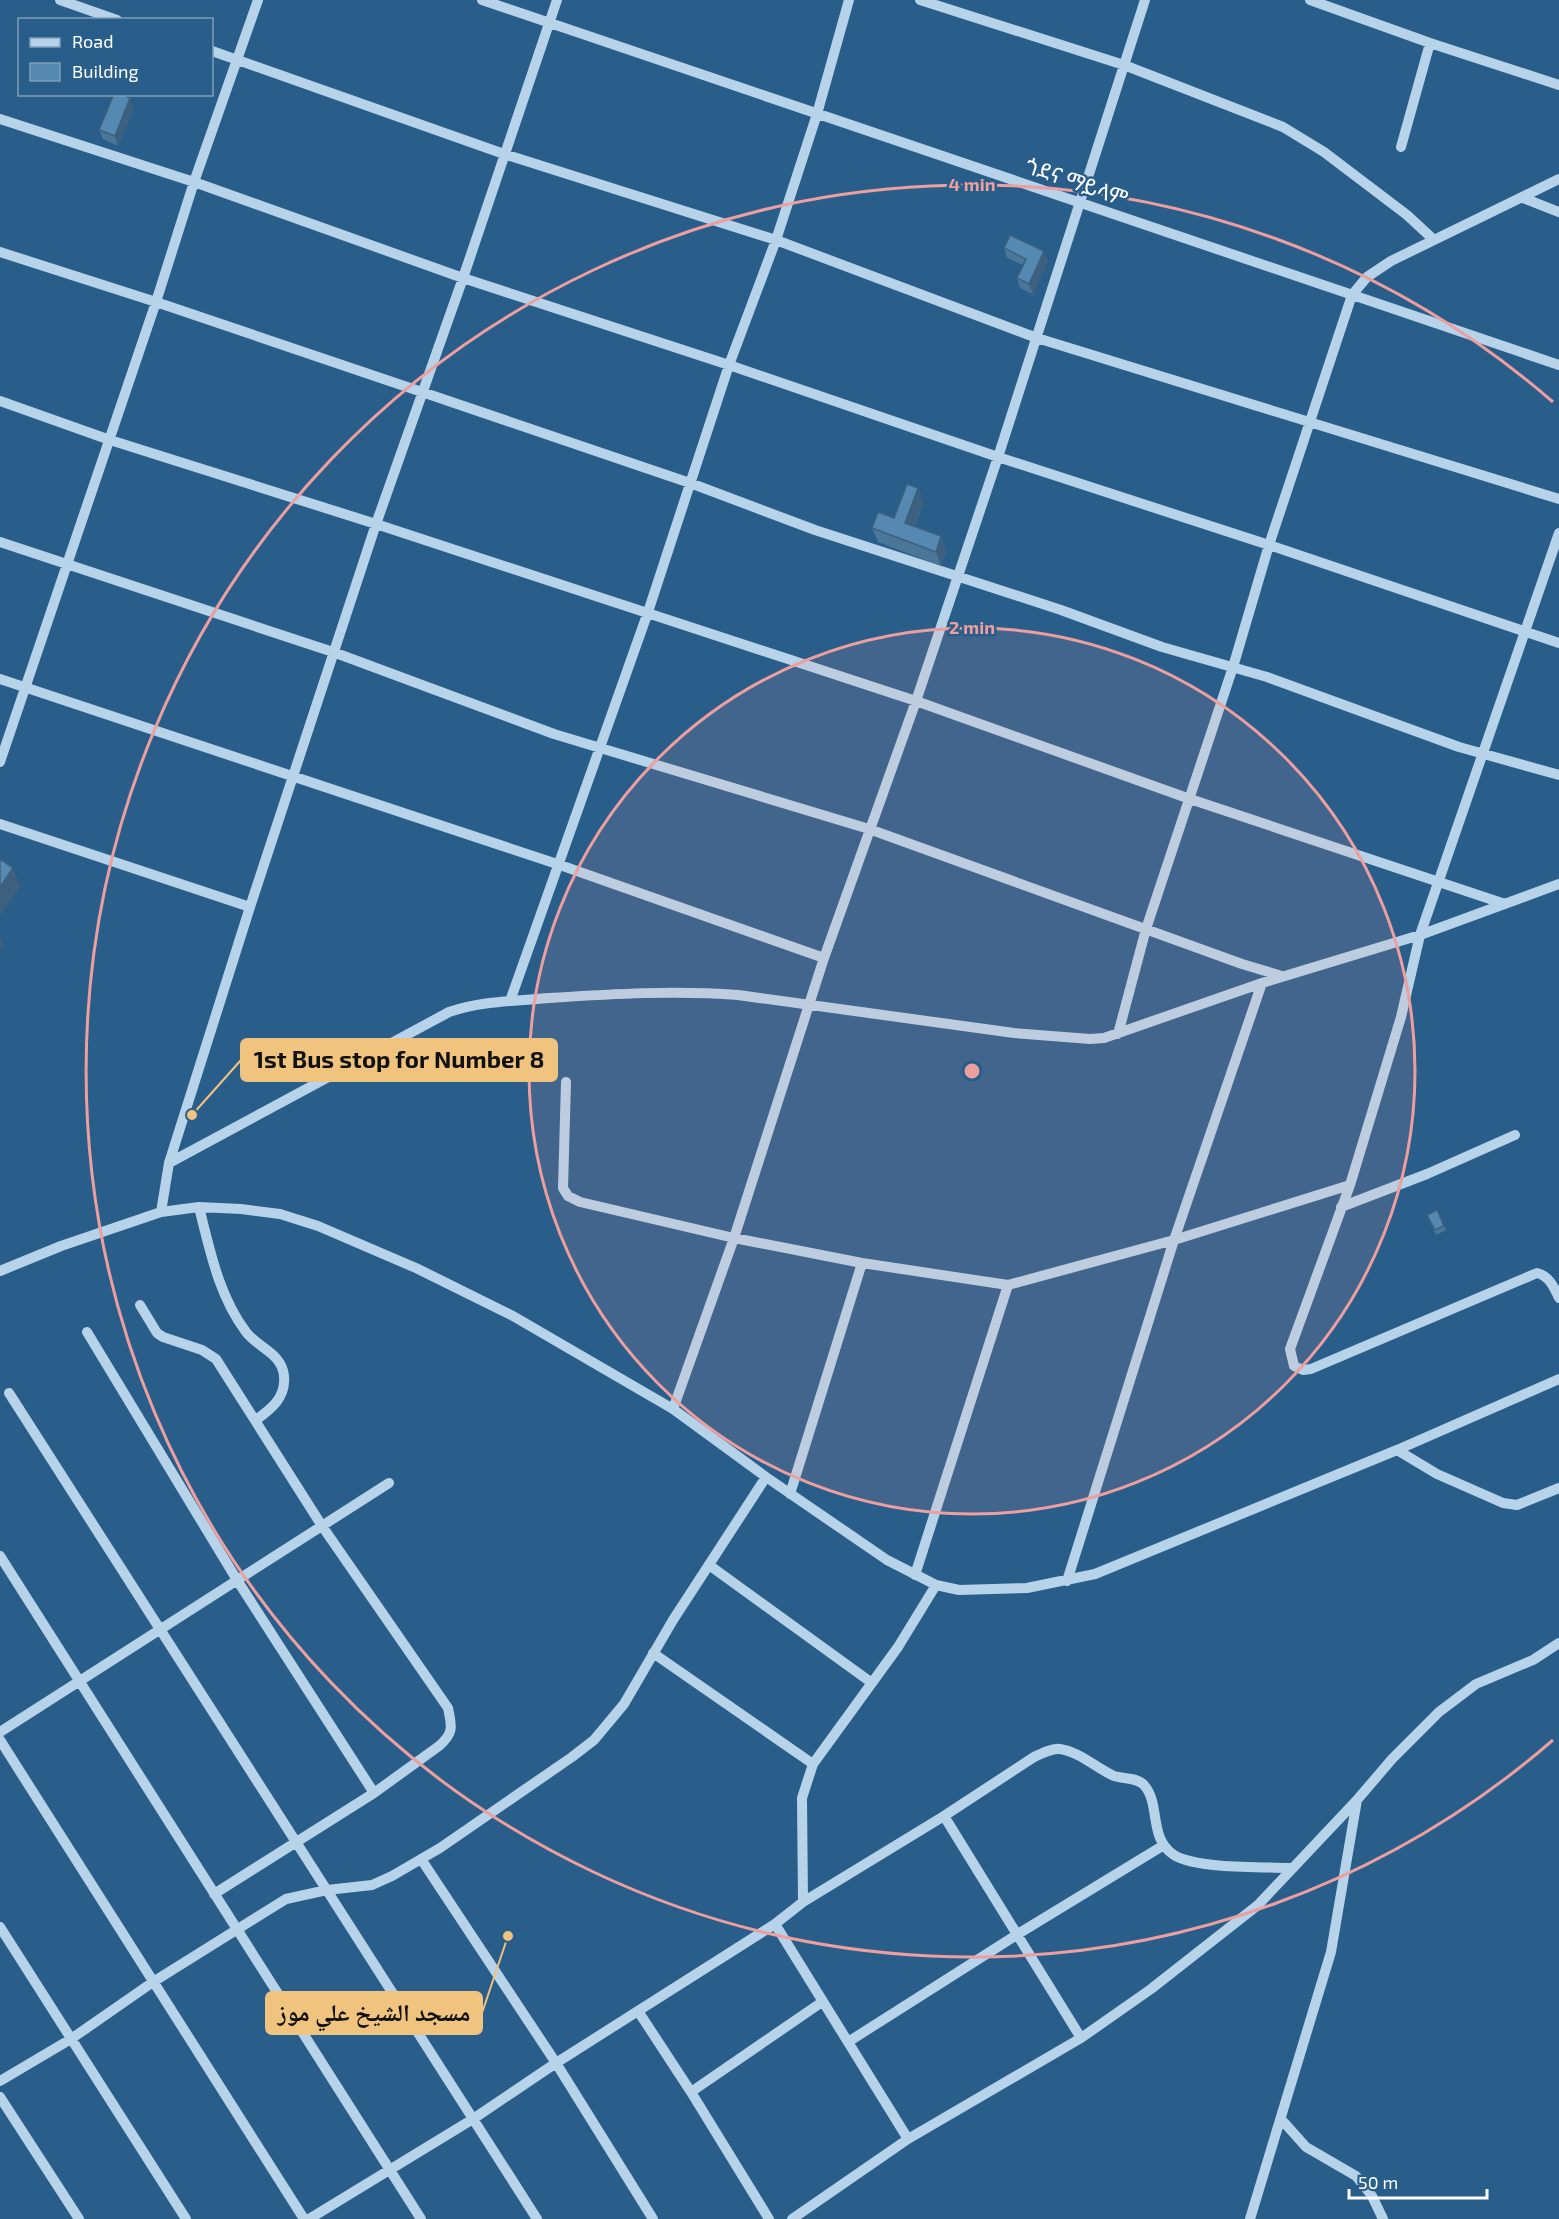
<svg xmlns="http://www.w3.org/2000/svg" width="1559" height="2219" font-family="'Exo 2','Noto Naskh Arabic','Noto Sans Ethiopic',sans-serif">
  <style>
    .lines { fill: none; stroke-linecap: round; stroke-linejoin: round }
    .minor { stroke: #b7d3e9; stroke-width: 10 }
    .wall { fill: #4a7699 }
    .shaded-wall { fill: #3c607d }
    .building { fill: #5689b2; stroke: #3c607d; stroke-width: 1.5 }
    .ring { fill: none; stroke: #ed9e9e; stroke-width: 3 }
    .labels { text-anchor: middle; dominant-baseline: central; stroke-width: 5; stroke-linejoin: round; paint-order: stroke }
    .street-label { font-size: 22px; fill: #fff; stroke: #295e8a }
    .centre { fill: #ed9e9e; stroke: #295e8a; stroke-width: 3 }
    .ring-label { font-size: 18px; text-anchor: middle; font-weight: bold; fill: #ed9e9e; stroke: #295e8a; stroke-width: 5; stroke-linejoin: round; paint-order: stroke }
    .leader { fill: none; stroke: #f0c37e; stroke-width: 2 }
    .callout-dot { fill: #f0c37e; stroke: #295e8a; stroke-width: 2 }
    .callout { fill: #f0c37e; stroke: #f0c37e; stroke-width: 2 }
    .callout-label { font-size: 24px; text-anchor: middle; font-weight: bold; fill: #111 }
  </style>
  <rect width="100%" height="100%" fill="#295e8a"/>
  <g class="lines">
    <!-- minor -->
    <path class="minor" d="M60,0L117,20
      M482,0L1559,365
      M920,0L1124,65L1283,127L1324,152L1407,215L1434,240
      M1310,0L1430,43L1559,85
      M212,51L504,154L776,240L1037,338L1559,499
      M0,119L194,182L463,278L729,365L998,457L1269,545L1559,643
      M1401,147L1430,43
      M1523,198L1559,212
      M0,252L156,302L422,392L690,483L815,530L1061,610L1162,647L1267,677L1459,747L1559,775
      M0,401L110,440L376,524L916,701L1190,799L1505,904
      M1559,533L1420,935L1401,1017L1350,1185L1290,1349L1294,1366L1303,1370L1311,1369L1537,1273C1549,1276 1554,1287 1559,1298
      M0,542L333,652L554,734L869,829L1242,964L1282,976
      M0,679L560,865L824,958
      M0,762L156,302L194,182L258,0
      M0,824L250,907
      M510,1001L648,612L729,365L776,240L817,114L849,0
      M1118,1034L1146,929L1233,667L1269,545L1352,295L1367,277L1391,261L1559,179
      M566,1082L563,1188L568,1196L580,1202L734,1238L862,1263L1008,1285L1174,1240L1350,1185
      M169,1163L449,1012C481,1001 515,1001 549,998C612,994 675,990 738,995L1014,1033L1090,1039L1104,1038L1262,983L1420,935L1559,884
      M199,1207C210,1251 219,1296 246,1332C258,1348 282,1353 284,1376C286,1398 271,1409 256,1420
      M1341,1207L1427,1174L1515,1135
      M161,1212L199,1207L241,1209L280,1214L318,1226L416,1268L513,1316L673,1409L766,1477L887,1560L936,1585L959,1590L1027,1588L1095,1574L1397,1450L1559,1379
      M0,1271L61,1246L161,1212L169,1163L250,907L376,524L463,278L557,0
      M140,1305L157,1333L163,1337L202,1350L216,1359L322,1526L448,1708C452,1727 454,1733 439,1746L374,1793L214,1894
      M87,1332L237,1580L374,1793
      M9,1393L537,2219
      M673,1409L734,1238L824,958L916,701L998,457L1145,0
      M1397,1450L1437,1474L1503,1503L1517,1505L1559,1488
      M790,1494L862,1263
      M0,1556L421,2219
      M709,1565L872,1683
      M915,1575L1008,1285
      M1067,1581L1174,1240L1262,983
      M653,1653L813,1764
      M0,1732L389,1483
      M0,1740L304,2219
      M944,1816L1081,2038
      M421,1859L556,2063L653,2219
      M803,1902L802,1798L813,1764L898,1647L936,1585
      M775,1924L908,2139
      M0,1927L186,2219
      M638,2011L691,2092L769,2219
      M848,2042L1018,1934L1164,1845
      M0,2081L71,2039L153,1982L286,1899L327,1890L372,1885L392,1876L440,1848L572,1757L594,1740L624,1704L673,1620L766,1477
      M691,2092L822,2002
      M0,2097L79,2219
      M1281,2119L1306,2147L1356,2176L1372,2196L1383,2219
      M309,2219L473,2119L556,2063L775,1924L803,1902L944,1816L1034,1757C1042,1753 1052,1748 1060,1749C1080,1752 1096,1768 1114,1776C1123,1779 1137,1777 1144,1785C1161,1804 1148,1838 1174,1855C1196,1869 1265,1867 1293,1868
      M792,2219L908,2139L1081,2038L1151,1989L1258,1905L1357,1800
      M1250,2219L1331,1952L1357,1800L1392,1759L1439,1712L1476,1684L1533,1660L1559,1643"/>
  </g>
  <!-- wall -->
  <path class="wall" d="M134,108L118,146L103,139L99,130Z
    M1004,248L1048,261L1033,294L1020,288L1017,278L1023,265L1007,258Z
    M918,488L923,503L915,526L941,536L946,551L941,566L878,542L872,528L894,518Z
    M1427,1215L1444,1226L1446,1230L1436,1235Z"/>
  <!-- shaded-wall -->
  <path class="shaded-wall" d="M130,98L134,108L118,146L115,136Z
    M1044,251L1048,261L1033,294L1029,284Z
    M918,488L923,503L910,537L905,523Z
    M941,536L946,551L941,566L936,552Z
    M13,868L20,887L0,916V887Z
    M0,935L4,946L0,951Z"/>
  <!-- building -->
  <path class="building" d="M114,94H120L130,98L115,136L99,130Z
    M1010,235L1044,251L1029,284L1017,278L1026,259L1004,248Z
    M907,484L918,488L905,523L941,536L936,552L872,528L878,512L894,518Z
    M0,859L13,868L0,887Z
    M1437,1210L1444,1226L1435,1230L1427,1215Z"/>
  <!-- distance rings -->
  <circle cx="972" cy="1071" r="443" fill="#ed9e9e" fill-opacity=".12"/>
  <g class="ring">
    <circle cx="972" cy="1071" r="443"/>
    <path d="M1553 1740A886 886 0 1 1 1553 402"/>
  </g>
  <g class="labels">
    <!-- street labels -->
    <g class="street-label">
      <text transform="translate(1077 181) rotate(19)">ጎደና ማይላም</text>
    </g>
  </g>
  <circle cx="972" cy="1071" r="9" class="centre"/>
  <g class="ring-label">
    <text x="972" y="191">4 min</text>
    <text x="972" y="634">2 min</text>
  </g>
  <!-- callouts -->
  <path class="leader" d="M192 1115L241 1060M508 1936L482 2013"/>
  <g class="callout-dot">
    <circle cx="192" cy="1115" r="6"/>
    <circle cx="508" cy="1936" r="6"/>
  </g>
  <g class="callout">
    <rect x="241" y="1039" width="316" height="42" rx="6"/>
    <rect x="266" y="1992" width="216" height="42" rx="6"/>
  </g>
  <g class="callout-label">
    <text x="399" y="1068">1st Bus stop for Number 8</text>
    <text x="374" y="2021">مسجد الشيخ علي موز</text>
  </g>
  <!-- legend -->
  <rect x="18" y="18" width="195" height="78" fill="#295e8a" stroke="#7f9eb9" stroke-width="1.5"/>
  <rect x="30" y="38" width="30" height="9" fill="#b7d3e9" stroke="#7f9eb9" stroke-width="1.5"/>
  <text x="72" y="48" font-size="18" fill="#ffffff">Road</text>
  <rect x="30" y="63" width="30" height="18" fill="#5689b2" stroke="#7f9eb9" stroke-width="1.5"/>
  <text x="72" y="78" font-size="18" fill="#ffffff">Building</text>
  <!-- scale -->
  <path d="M1349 2189v9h138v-9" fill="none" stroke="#ffffff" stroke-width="3"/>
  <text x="1358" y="2189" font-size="18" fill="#ffffff" stroke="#295e8a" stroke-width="4.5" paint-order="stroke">50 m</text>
</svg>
